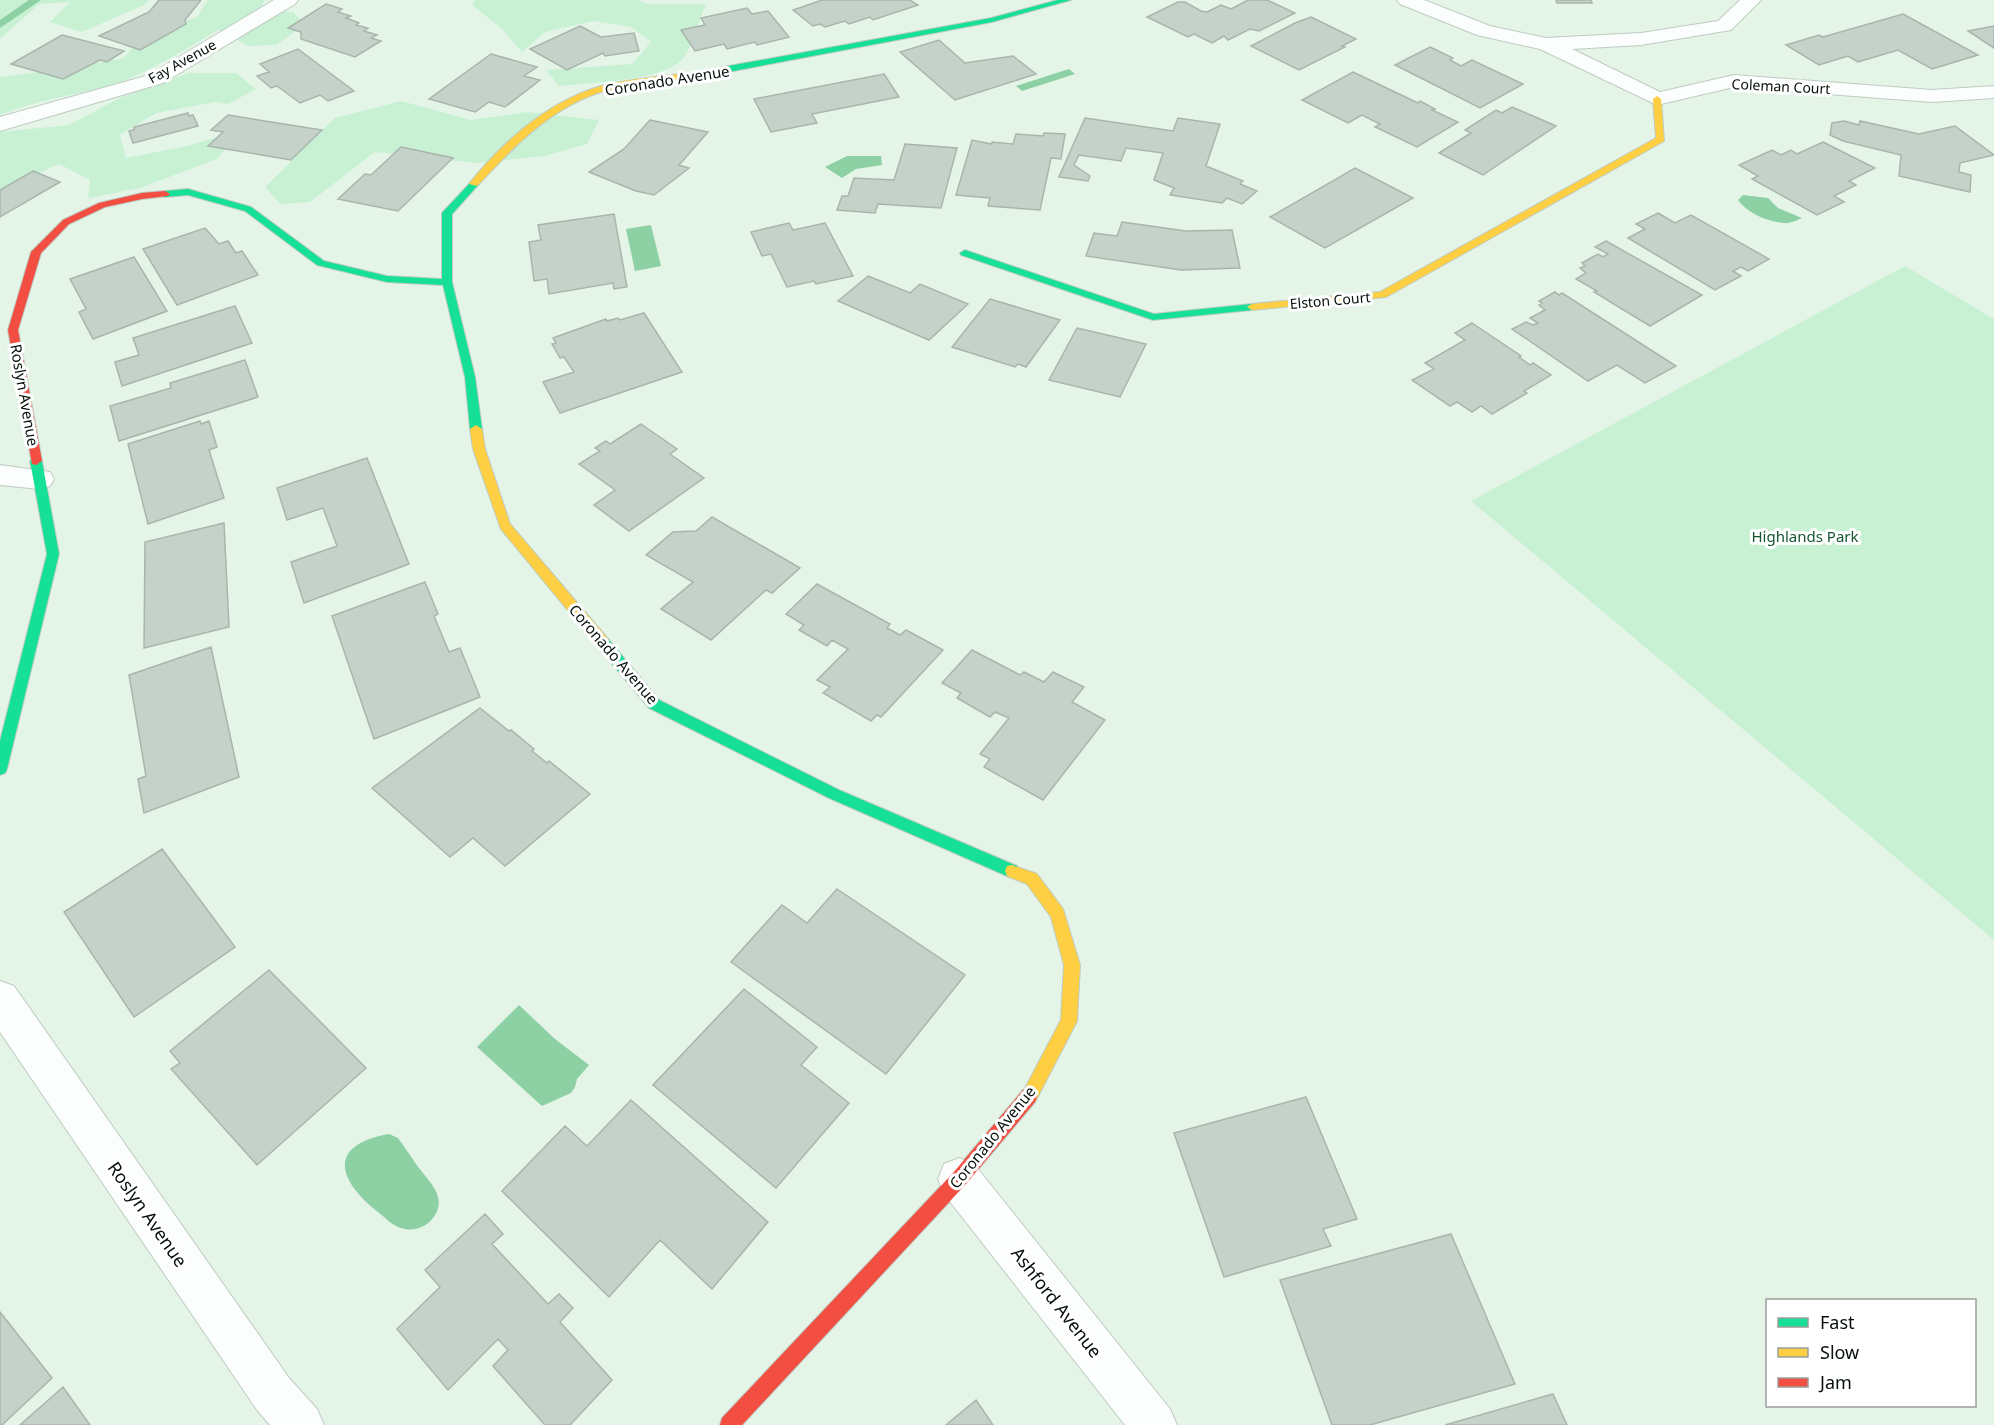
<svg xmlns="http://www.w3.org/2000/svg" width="1994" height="1425" font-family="'Noto Sans',sans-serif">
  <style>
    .green { fill: #c8f1d4 }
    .water { fill: #8cd0a3 }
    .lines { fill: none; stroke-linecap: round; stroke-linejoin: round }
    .stream { fill: #8cd0a3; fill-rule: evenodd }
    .building { fill: #c5d2c9; stroke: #a8b5ac; stroke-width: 1.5 }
    .street-casing { stroke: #becbc1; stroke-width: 2 }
    .fast-casing { stroke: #becbc1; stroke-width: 2 }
    .slow-casing { stroke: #becbc1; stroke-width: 2 }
    .jam-casing { stroke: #becbc1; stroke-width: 2 }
    .street { fill: #fbfefc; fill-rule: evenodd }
    .fast { fill: #16e098; fill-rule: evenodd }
    .slow { fill: #ffcf43; fill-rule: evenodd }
    .jam { fill: #f24e42; fill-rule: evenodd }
    .labels { text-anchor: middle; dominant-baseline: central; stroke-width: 6; stroke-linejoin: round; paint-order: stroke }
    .far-street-label { font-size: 14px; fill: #061009; stroke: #fff }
    .street-label { font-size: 15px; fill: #061009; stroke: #fff }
    .park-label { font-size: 15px; fill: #135630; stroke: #fff }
    .near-street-label { font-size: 18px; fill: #061009; stroke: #fff }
  </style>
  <rect width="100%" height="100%" fill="#e4f5e8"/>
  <!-- green -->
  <path class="green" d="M2,0H149L144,5L82,32L50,22L70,2L39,4L0,39V1Z
    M208,0H265L261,7L294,13L305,25L276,45L249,46L218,30C184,50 149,73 111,85C74,96 36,100 0,115V77L71,68L124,58L139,39L197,17Z
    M475,0H639L647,4H706C699,21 694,41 684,57C669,81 587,83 559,86L546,70L632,64L651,42L631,27L593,21L545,32L522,52L501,28L472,5Z
    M189,73H236L256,89L228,104L215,102L156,113L120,135L126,158L187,146L242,130L217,159L140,188L88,198L90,180L59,164L0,190V132L69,125L120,98Z
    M401,101L471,120L527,112L599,120L587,144L545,156L477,163L375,152L310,202L280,204L265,187L335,118Z
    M1905,266L1994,319V940L1471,501Z"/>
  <!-- water -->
  <path class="water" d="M1069,69L1075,74L1022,91L1016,86Z
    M847,156H881L882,165L856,169L842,178L825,167Z
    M1743,195L1768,198L1778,208L1802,218C1797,220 1790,224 1784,223C1768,222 1747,213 1738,200Z
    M651,225L661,266L635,271L626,229Z
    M519,1005L555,1039L589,1065L577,1079L575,1087L571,1093L542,1106L477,1047Z
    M389,1134L398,1138C404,1146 410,1155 416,1164C428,1181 449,1197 433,1218C426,1227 415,1231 405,1229C393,1227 387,1219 378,1212C337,1180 327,1145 389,1134Z"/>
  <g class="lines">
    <!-- stream -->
    <path class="stream" d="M29,0H41L0,28V20Z"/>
  </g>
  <!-- building -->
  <path class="building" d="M159,0H201L185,20L186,24L140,50L99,36L149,12Z
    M822,0H910L918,5L873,20L870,17L849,24L845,21L825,27L820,24L813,26L793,10Z
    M1248,0H1267L1295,13L1259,31L1250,29L1228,40L1224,36L1212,43L1194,34L1188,37L1147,17L1178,2H1185L1201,11L1207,12L1221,5L1231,9Z
    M1556,0H1591L1592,3H1557Z
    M326,4L342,9L338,12L351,16L346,18L359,23L356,25L368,28L364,31L377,35L371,38L381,41L355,57L301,39V32L288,28Z
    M747,8L752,14L768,11L789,37L757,45L755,42L727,49L724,44L695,51L681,30L705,25L701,18Z
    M1903,14L1978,55L1932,69L1898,50L1858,62L1848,56L1819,65L1786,45L1819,35L1823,37Z
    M1311,17L1356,39L1342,46L1345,47L1299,70L1251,46L1295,23Z
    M580,26L601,37L634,33L639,51L605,56L603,53L567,70L530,49Z
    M1994,26V48L1968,31Z
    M62,35L124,51L107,62L100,60L63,79L11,64Z
    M939,40L965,63L1013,56L1036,74L955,100L900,52Z
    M1430,47L1453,58L1450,60L1461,66L1472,60L1523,84L1480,108L1395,65Z
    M298,49L354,91L328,101L320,95L300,103L277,86L271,88L257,76L269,72L260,64Z
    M491,54L537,67L524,76L540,80L505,107L489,102L475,112L429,99Z
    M1353,72L1418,103L1420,101L1435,109L1432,110L1458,122L1417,147L1375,127L1380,124L1362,115L1348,123L1302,100Z
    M884,74L899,97L812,114L817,123L771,132L754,99Z
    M1512,107L1556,126L1483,175L1439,153L1471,133L1465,130L1496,110L1502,113Z
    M188,113L189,116L193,115L198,126L133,143L129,131L134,130V127Z
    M228,115L322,130L291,160L208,146L223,132L211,130Z
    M1085,118L1173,131L1178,118L1220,124L1206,166L1243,181L1240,184L1257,191L1242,204L1227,198L1222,203L1170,195L1174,188L1154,180L1163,153L1126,148L1121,161L1079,155L1074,165L1090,176L1088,181L1059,177Z
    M650,120L708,132L679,165L689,168L654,195L636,191L589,172L624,149Z
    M1844,121L1859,125L1860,121L1919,134L1955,126L1994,155L1960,163L1959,172L1971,175L1970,192L1899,176L1901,155L1843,141L1830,135L1832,123Z
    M1044,133L1065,134L1061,159L1051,158L1040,210L988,206L990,198L956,195L972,140L992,144V142L1013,144L1016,134L1043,136Z
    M1823,142L1875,168L1849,181L1856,185L1834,196L1844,202L1817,215L1752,179L1758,176L1739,165L1772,150L1781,155L1791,150L1797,154Z
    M905,144L957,148L941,208L878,204L875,213L837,210L842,196H848L854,178L894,180Z
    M401,147L453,158L398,211L338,199L365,174L371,175Z
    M1355,168L1413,198L1325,248L1270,217Z
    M33,171L60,182L0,217V190Z
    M1658,213L1675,223L1691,215L1769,259L1748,271L1741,267L1733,271L1741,276L1715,290L1628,238L1645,229L1636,224Z
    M614,214L627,287L614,289L613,283L549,294L547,279L534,281L529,242L541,240L538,225Z
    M1122,222L1186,231L1232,230L1240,268L1181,270L1086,256L1094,233L1117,236Z
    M789,223L793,230L825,223L853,276L816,284L814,281L787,287L771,254L762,256L751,232Z
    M205,228L219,244L228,241L236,253L242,251L258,275L177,305L143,249Z
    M1606,241L1702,295L1650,326L1594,292L1597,291L1576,279L1586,273L1580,268L1585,266L1582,263L1598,254L1603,257L1608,254L1595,247Z
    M134,257L167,311L93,339L79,312L86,309L70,279Z
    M868,276L910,293L920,284L968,304L929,340L838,301Z
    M1555,292L1559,295L1562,293L1676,366L1645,383L1617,365L1588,381L1512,329L1526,322L1533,325L1538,323L1530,318L1545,310L1539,305L1542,303L1539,301Z
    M990,299L1060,320L1026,367L1018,364L1015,367L952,347Z
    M235,306L252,343L122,386L115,362L139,355L133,338Z
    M644,313L682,372L560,413L543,382L574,372L564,357L560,358L552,344L556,343L553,338L606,319L607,321L618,318L620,320Z
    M1472,323L1521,356L1519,357L1530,365L1533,363L1551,375L1524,391L1527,393L1492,414L1481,406L1472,412L1457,402L1450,406L1412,380L1434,369L1425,363L1465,340L1455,333Z
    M1077,328L1146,344L1120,397L1049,380Z
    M245,360L258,397L119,441L110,406L171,388L170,383Z
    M200,421L201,424L209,421L217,447L209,450L224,498L148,524L128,444Z
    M641,424L677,449L670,454L704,478L629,531L594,505L615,490L579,464L600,451L595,448L606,441L610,444Z
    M367,458L409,564L304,603L291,562L337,546L323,508L287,520L277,488Z
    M712,517L800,568L772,593L766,590L711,640L661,609L693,582L646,555L673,532L696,531Z
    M224,523L229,627L144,648L145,542Z
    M425,582L438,614L434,616L449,652L460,648L480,697L374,739L332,616Z
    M817,584L890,624L887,628L900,635L906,630L943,650L881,717L877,715L871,721L823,693L830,687L817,680L848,649L832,640L827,646L799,630L804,625L786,614Z
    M211,647L239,777L144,813L138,779L146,776L129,675Z
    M972,650L1020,675L1024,672L1044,682L1053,672L1084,687L1072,702L1105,720L1043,800L984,767L990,759L980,754L1009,718L995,712L990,717L957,698L961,693L942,683Z
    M480,708L509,731L511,730L534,749L532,751L547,763L549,761L590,794L505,866L473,838L450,857L372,788Z
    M162,849L235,947L134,1017L64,912Z
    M837,889L965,975L886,1074L731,962L782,905L807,923Z
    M269,970L366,1068L257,1165L171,1069L180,1063L170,1051Z
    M744,989L817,1047L801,1065L849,1103L776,1188L653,1085Z
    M1306,1097L1357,1219L1323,1229L1331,1246L1224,1277L1174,1133Z
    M631,1100L768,1222L712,1289L660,1240L609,1297L502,1191L565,1126L587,1146Z
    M485,1214L503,1234L492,1244L548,1304L559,1294L573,1308L560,1322L612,1380L570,1425H545L493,1366L508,1350L498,1339L448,1390L397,1329L440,1287L425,1270Z
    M1451,1234L1515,1384L1370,1425H1332L1280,1280Z
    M0,1312L52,1378L2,1425H0Z
    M63,1387L90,1425H20Z
    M1553,1394L1567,1425H1445Z
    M976,1400L993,1425H946Z"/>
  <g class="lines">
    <!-- street casing -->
    <g class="street-casing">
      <path id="street" d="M274,0H298L295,4L163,83L0,131V117L149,75Z
        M1397,0H1424L1490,26L1546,38L1641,33L1718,21L1740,0H1761L1731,30L1641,45L1572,49L1660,92L1734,75L1932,90L1994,86V98L1932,102L1734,87L1657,105L1540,49L1477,35L1400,4Z
        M0,465L50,472L54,479L50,486L40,489L0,485Z
        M0,981L14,986L289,1378L317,1409L324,1425H270L257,1410L0,1032Z
        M959,1158L974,1164L1170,1409L1177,1425H1125L944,1194L938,1179L944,1164Z"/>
    </g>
    <!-- fast casing -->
    <g class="fast-casing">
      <path id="fast" d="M1058,0H1071L992,22L696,78L692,75L696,72L991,18Z
        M471,182L479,184L452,214V282L475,377L482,429L476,433L470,429L465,377L443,285L387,282L317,265L245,211L188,195L165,197L160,194L165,191L188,189L251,207L324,261L387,276L442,279V213Z
        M965,250L1154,314L1252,304L1257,307L1252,310L1153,320L961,255L960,253Z
        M36,457L42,461L59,554L7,769L5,773L0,775V741L47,554L30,461Z
        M603,638L608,639L659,700L839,790L1017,866L1019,871L1017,876L1012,877L1007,876L829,798L649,708L598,647L597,643L598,639Z"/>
    </g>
    <!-- slow casing -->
    <g class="slow-casing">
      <path id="slow" d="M696,72L699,73V77C669,83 638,82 608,90C554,104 514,146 477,186L469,184C503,141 551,99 605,85C635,78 666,76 696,72Z
        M1657,96L1661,99L1664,141L1386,297L1252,310L1247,307L1252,304L1380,292L1656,138L1653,99Z
        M476,425L482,429L485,449L510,524L608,639L609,643L608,647H598L501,529L473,449L470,429Z
        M1012,865L1037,874L1063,909L1080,965L1077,1021L1035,1102L1029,1104L1023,1102L1021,1096L1061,1020L1064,965L1051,917L1027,884L1007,876L1005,871L1007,866Z"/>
    </g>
    <!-- jam casing -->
    <g class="jam-casing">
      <path id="jam" d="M165,191L170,194L168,196L142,199L105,207L69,224L41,253L18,330L42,461L36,465L32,464L8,330L31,252L63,220L99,203L142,193Z
        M1029,1088L1035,1090L1037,1096L1035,1102L965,1185L742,1425H720L722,1418L953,1173L1023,1090Z"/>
    </g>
    <!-- street -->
    <use href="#street" class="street"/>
    <!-- fast -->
    <use href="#fast" class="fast"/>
    <!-- slow -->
    <use href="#slow" class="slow"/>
    <!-- jam -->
    <use href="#jam" class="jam"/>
  </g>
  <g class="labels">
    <!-- far-street labels -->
    <g class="far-street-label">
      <text transform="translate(182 61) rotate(-29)">Fay Avenue</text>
      <text transform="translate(1781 86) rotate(3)">Coleman Court</text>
      <text transform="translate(1330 300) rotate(-5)">Elston Court</text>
    </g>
    <!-- street labels -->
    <g class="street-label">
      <text transform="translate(667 80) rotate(-9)">Coronado Avenue</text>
      <text transform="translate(25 395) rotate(80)">Roslyn Avenue</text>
      <text transform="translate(614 654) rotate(49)">Coronado Avenue</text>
      <text transform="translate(992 1137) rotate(-51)">Coronado Avenue</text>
    </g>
    <!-- park labels -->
    <g class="park-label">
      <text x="1805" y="536">Highlands Park</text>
    </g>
    <!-- near-street labels -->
    <g class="near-street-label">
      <text transform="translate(148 1214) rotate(55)">Roslyn Avenue</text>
      <text transform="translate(1057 1302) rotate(52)">Ashford Avenue</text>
    </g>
  </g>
  <!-- legend -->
  <rect x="1766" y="1299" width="210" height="108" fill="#ffffff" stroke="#9b9f9d" stroke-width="1.5"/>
  <rect x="1778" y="1318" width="30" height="9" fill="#16e098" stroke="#9b9f9d" stroke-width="1.5"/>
  <text x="1820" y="1329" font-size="18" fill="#061009">Fast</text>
  <rect x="1778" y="1348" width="30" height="9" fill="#ffcf43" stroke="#9b9f9d" stroke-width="1.5"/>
  <text x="1820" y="1359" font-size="18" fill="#061009">Slow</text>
  <rect x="1778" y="1378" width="30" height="9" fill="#f24e42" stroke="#9b9f9d" stroke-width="1.5"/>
  <text x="1820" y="1389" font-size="18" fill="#061009">Jam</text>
</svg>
